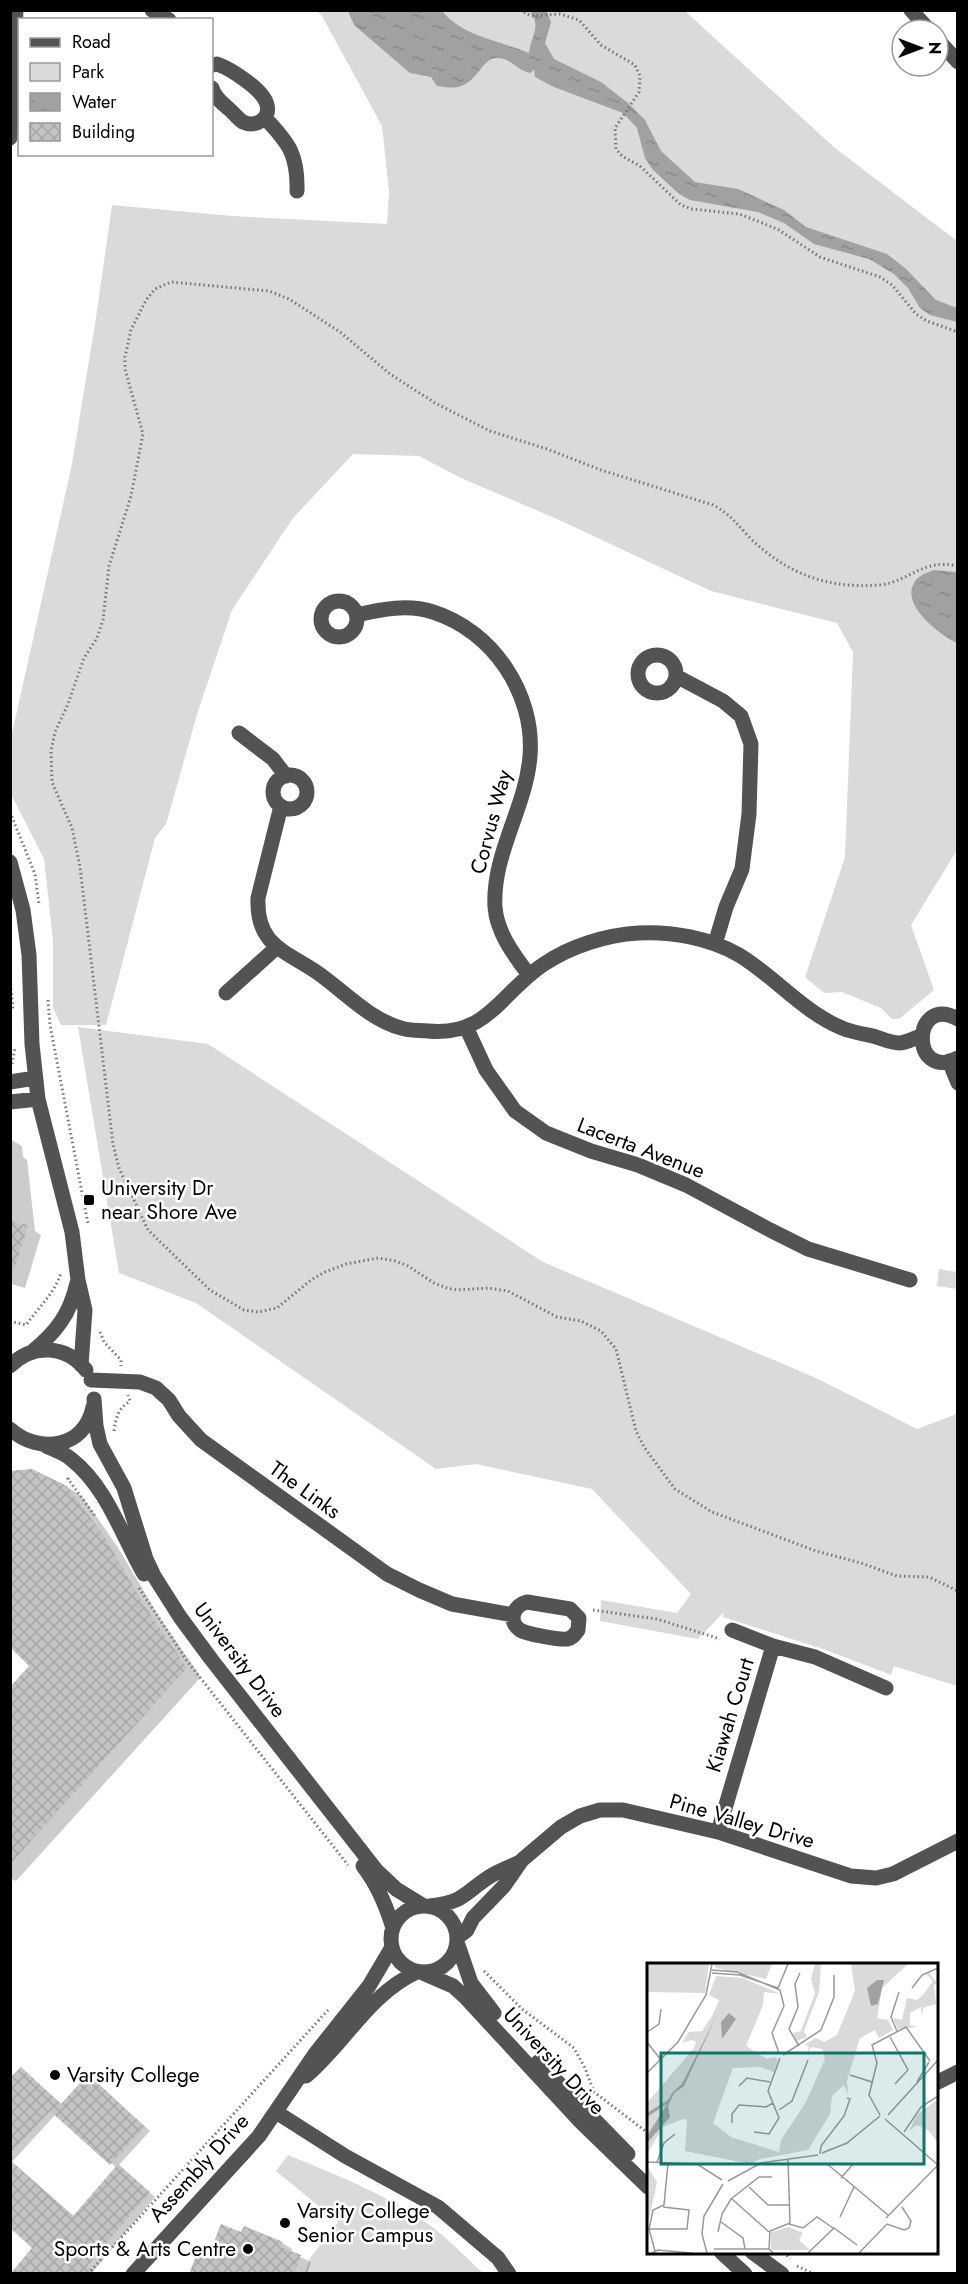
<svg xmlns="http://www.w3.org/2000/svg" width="968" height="2284" font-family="Jost,sans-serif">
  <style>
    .green { fill: #dadada }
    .water { fill: url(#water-ripples) }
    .shadow { fill: #0003; fill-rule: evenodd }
    .building { fill: url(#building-cross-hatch) }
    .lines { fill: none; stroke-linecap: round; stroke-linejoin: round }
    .path { stroke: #757575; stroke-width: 3; stroke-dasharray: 1.5 3; stroke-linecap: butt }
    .minor { stroke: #535353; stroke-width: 15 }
    .poi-dot { fill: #000; stroke: #fff; stroke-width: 2 }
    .labels { text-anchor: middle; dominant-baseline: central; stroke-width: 5; stroke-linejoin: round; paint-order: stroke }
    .street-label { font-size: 21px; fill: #000; stroke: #fff }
    .poi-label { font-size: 21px; fill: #000; stroke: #fff; text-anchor: start }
    .inset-road { fill: none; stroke: #999; stroke-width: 1.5 }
    .view { fill: #0f766e; fill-opacity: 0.15; stroke: #0f766e; stroke-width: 3 }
    .inset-edge { fill: none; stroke: #000; stroke-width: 3 }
  </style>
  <defs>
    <pattern id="water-ripples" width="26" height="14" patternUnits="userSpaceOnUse" patternTransform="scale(1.5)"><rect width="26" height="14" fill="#a1a1a1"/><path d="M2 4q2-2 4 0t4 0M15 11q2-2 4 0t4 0" fill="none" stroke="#898989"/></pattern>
    <pattern id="building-cross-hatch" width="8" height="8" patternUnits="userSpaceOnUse" patternTransform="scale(1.5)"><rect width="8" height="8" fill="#c3c3c3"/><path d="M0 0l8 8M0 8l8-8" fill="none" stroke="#a6a6a6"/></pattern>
  </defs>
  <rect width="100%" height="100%" fill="#fff"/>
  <!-- green -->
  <path class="green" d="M316,11H685L835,148L957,241V850L911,925L934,990L899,1019H892L881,1008L842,992L824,993L805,977L845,857L853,652L837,623L711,591L557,519L461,478L419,456L353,454L293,518L232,610L198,711L166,824L155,838L106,1025H61L53,1008V940L44,859L11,794V738L72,464L96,318L112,205L232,216L387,224L389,191L382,126L322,16Z
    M78,1027L208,1044L543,1262L816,1378L917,1429L957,1414V1686L894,1666L891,1675L826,1650L723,1617L724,1612L698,1639L600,1621L601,1600L677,1613L691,1594L592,1489L476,1464L436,1469L196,1303L119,1273Z
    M939,1269L957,1272V1289L937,1286Z
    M288,2155C337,2175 385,2194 428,2224C448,2238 465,2257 483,2273H305L310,2258L338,2222L276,2171Z"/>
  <!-- water -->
  <path class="water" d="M348,11H442C464,37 498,40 529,53C531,35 542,28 530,11H547L551,22L545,43L554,59L601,82L628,103L645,120L661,151L695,182L738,189L784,210L806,227L887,254L905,268L936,300L957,308V322L930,315L920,308L908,288L894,274L869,259L814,244L784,223L758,212L690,200L679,194L652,169L645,158L637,128L623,113L554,87L535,77L534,69L531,73C518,72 512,58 497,58C482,58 479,80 461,86C454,89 444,87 437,86L431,77L410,73L354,25Z
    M933,570L957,572V643C940,635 901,606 914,583C917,576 927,573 933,570Z"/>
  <!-- shadow -->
  <path class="shadow" d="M10,1139L22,1146L23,1157L27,1160L35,1231L41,1235L25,1288L12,1284L10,1296Z
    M67,1487L82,1496L117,1546L158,1615L201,1677L16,1881L10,1878V1690L31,1666Z
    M21,2069L62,2104L94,2080L150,2131L118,2166L155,2197L91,2274L34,2248L10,2226V2080ZM56,2114L117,2168L75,2217L12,2162Z
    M242,2234L282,2243L292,2249L291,2253L311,2262L307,2274H191L210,2256Z"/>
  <!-- building -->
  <path class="building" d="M10,1221L28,1225L14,1270H10Z
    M32,1469L67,1486L104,1536L144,1605L187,1668L10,1864V1687L29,1666L10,1647V1471Z
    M21,2067L61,2104L88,2074L145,2127L110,2165L50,2111L10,2154V2078Z
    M10,2160L73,2216L118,2164L150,2192L87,2266L94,2274H10L32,2248L10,2228Z
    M221,2224L241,2232L244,2226L283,2242L281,2247L301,2255L294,2274H189L198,2251L209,2254Z"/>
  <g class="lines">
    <!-- path -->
    <path class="path" d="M520,10L531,16L560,14L579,20L601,45L635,65L640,76L639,92L615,128L616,149L622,156L640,166L681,205L692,209L739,214L760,222L779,230L820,257L880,277L892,285L916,314L927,321L958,332
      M958,566C921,558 910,582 879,585C828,589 787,574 750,538C738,525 729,513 713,505L601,470L547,449L490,431L435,403L390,374L340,332L289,299L269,291L171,282L155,289L146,300L131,330L125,357V369L143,434L131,496L109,566L103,620L97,638L84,658L68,704L55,732L51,751L52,782L72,828L80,867L113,1144L119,1168L148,1230L210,1290L244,1310L258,1312L277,1308L311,1280L325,1272L346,1264L378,1258L395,1261L408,1266L434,1283L447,1288L457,1290L488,1288L508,1291L557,1317L581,1321L601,1331L616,1349L636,1431L644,1447L675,1489L712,1512L816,1551L861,1563L897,1576L929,1577L958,1591
      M10,812L35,874L39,904
      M10,980L13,1009
      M48,1000L50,1025L88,1224
      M12,1064L15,1048
      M10,1321L26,1325C39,1307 54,1294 61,1273
      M100,1332L104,1342L121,1360V1366
      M114,1431C116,1417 118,1409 130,1401L128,1395
      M69,1478L68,1479L95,1516
      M139,1588L187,1661L348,1865
      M593,1610L657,1619L720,1639
      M484,1971L522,2009L574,2048L585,2068L594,2092L648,2133
      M784,2252L790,2259
      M797,2266L814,2274
      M88,2274L328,2010"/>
    <!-- minor -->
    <path class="minor" d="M152,10L169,20
      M911,10L929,30
      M938,40L958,62
      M212,88C214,97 222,103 229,109C234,113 238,119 243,122C255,128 271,119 267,105C264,90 231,69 217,64L213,65
      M265,118C289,143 298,155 297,191
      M10,138L16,10
      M321 619a18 18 0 1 1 36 0a18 18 0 1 1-36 0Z
      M357,615C382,609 408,604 433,612C493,631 535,694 530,756C526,808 492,854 495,907C497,933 514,955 529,975
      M638 674a19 19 0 1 1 38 0a19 19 0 1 1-38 0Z
      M676,676L723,701L741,716L751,744L749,814L742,869L726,907L715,944
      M239,733L273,759L286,776
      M273 792a17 17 0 1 1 34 0a17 17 0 1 1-34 0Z
      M281,806L258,898C256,944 283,950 315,971C342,989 368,1019 401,1028C409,1031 419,1030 428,1031C488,1037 501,992 544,964C571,946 606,935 638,933C671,931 710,938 739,955C774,976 803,1012 842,1028C851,1032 863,1034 873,1036C880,1038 891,1043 899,1043C906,1043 914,1038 921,1036
      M10,862L23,910L29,955L32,1044L38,1099L72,1232L78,1280L85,1310L81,1365
      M226,993L276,948
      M958,1019C911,993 910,1083 958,1058
      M467,1029L486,1070L515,1111L546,1133L591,1151L638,1165L686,1185L770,1230L808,1249L910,1280
      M949,1061L958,1083
      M10,1082L35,1078
      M10,1102L38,1099
      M33,1351C57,1331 70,1314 77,1283
      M10,1366C33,1343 66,1345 86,1370
      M91,1380L140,1382L156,1388L169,1400L179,1416L201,1440L387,1574L419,1590L452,1604L513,1615
      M94,1399L96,1426L100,1444L124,1488L146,1559L154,1576L180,1617L211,1659L377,1871L396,1889L422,1905
      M10,1429C39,1455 85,1448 93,1407
      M46,1446C54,1450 64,1453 71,1459C107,1487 122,1536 144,1574
      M527,1602L570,1609L579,1618L578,1630C575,1634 573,1638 567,1639C560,1640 526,1634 520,1630C507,1621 514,1605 527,1602Z
      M732,1630L773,1646L815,1657L886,1688
      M718,1832L773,1646
      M363,1866C378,1885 386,1905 393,1928
      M391 1939a33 33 0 1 1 66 0a33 33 0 1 1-66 0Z
      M430,1906C465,1902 463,1894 489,1877C498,1871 510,1867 520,1862
      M458,1937L467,1930L473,1918L504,1886L522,1860L561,1827L580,1816L600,1810H623L718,1832L851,1876L876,1878L893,1874L958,1841
      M458,1945L471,1983L494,2013
      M423,1973L453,1986L465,1997L579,2120L648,2187
      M538,2062L628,2154
      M306,2076C344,2044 370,1993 417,1972
      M936,2083L958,2072
      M276,2112L345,2156L438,2207L498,2258L509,2274
      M721,2252L745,2274
      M752,2252L782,2274
      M133,2274L259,2136L315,2054L369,1986L392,1947"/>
  </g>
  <!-- markers -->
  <g class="poi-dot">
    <rect x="83" y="1194" width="12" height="12" rx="3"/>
    <circle cx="55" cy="2075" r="6"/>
    <circle cx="285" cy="2223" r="6"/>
    <circle cx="248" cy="2249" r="6"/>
  </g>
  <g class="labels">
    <!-- street labels -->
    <g class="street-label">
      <text transform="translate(491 822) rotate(-75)">Corvus Way</text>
      <text transform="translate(641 1148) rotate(21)">Lacerta Avenue</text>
      <text transform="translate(305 1490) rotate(36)">The Links</text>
      <text transform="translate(240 1660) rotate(53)">University Drive</text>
      <text transform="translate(730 1715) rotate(-73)">Kiawah Court</text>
      <text transform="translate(742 1821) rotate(16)">Pine Valley Drive</text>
      <text transform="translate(554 2061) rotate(47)">University Drive</text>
      <text transform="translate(199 2168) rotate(-48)">Assembly Drive</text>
    </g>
    <!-- poi labels -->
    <g class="poi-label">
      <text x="101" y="1188">University Dr<tspan x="101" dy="24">near Shore Ave</tspan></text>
      <text x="67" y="2075">Varsity College</text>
      <text x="297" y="2211">Varsity College<tspan x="297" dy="24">Senior Campus</tspan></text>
      <text x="236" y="2249" text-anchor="end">Sports &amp; Arts Centre</text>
    </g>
  </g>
  <!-- overview -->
  <g transform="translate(647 1963)">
    <rect width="291" height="291" fill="#fff"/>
    <path d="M0,1H62L58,30L0,29ZM67,1H125L119,16L69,5ZM168,1H174L172,29L157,68L160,74L150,78L146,70L154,68L168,30L164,16ZM204,1H261L235,25L230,55L241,57L246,67L232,75L228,67L213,75L200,118L201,132L197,122L185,133L183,151L161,187L113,196L98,203L99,200L38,188L40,157L36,156L16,164L0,191V140L47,85L49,79L45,77L35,80L42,69L55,68L65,53L72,37L62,32L69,13L95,15L134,31L117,29L116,42L99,83L120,96L128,94L131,97L127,109L113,104L86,105L66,160L84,174L132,189L134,177L159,139L178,96L175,86L164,84L160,93L162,83L157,82L169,75L177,79L190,72L208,28ZM282,10L290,20L287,22L289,41L276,45L275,54L274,44L263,50V62L271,64L251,66L246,55L255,57L260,35L270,37L276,32L286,18L279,11ZM291,136V180L282,168L270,162L262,168L270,152ZM0,203L10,219L0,265ZM142,264L156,270L152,277L163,287H124V269Z" fill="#dadada"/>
    <path d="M237,17L231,41L224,43L220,25L230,17ZM82,50L89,56L75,76L74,59ZM70,52L37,123L27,130L21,143L23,154L0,180V173L20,141L0,154V150L21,137L26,129L35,121Z" fill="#a1a1a1"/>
    <path class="inset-road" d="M65,7L90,9L133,27L137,43L125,70L132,90M65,10L93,12L131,25M131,25L141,1M265,25L275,12L291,5M250,68L244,54L252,29M0,69L12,61L14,46M242,72L261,107L248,121M0,79L14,97M152,83L142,66L151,44L148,21L153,10M136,92L174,67L187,34V12M0,110L31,79L59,32L65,1M203,112L225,119M270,119L282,99M92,123L100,115L123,119M132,147L145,138L161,97M233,152L222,132L230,100L225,82L259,64L283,98M241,152L291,97M238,156L291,202M85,160V151L92,142L119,144L126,140M107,169L122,171L132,155L121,128L133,95M257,169L274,144L291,133M175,190L200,180L233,153M173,191L174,183L197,153L203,136L200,135M0,199L50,201L75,217M10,199L17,180L28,171M179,200L241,252M194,215L206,201M81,218L114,200L171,192M102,224L121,242H143M85,236L122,269M193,254L207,224M239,255L291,202M74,259L96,275L98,286M142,261L156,265L170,254L186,265M2,266H40L42,247L16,244M71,269L75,251L84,236L112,214H125M67,286H122M8,288L2,266L6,247L17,242L21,200M5,290L11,287L44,290M60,290L55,271L57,253L76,221M126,290L122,286L123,268L143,260L141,197M161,290L187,265L210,282M212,290L240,261L257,267L262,265L264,258L255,244"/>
    <path class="view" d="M14,90H277V201H14Z"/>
    <rect width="291" height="291" class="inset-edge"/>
  </g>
  <!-- border -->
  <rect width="968" height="2284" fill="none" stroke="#000000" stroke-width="24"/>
  <!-- legend -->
  <rect x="18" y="18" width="195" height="138" fill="#ffffff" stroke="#999999" stroke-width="1.5"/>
  <rect x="30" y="38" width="30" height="9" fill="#535353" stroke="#999999" stroke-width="1.5"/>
  <text x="72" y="48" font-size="18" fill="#000000">Road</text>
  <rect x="30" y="63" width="30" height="18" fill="#dadada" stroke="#999999" stroke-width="1.5"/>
  <text x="72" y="78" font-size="18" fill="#000000">Park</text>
  <rect x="30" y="93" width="30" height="18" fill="url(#water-ripples)" stroke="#999999" stroke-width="1.5"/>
  <text x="72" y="108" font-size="18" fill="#000000">Water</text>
  <rect x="30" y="123" width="30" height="18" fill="url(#building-cross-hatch)" stroke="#999999" stroke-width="1.5"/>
  <text x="72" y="138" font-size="18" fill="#000000">Building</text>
  <!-- north arrow -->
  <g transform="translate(920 48) rotate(90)"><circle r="28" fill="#ffffff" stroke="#999999" stroke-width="1.5"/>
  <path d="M0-4.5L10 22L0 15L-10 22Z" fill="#000000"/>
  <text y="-9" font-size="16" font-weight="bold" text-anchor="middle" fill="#000000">N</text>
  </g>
</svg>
